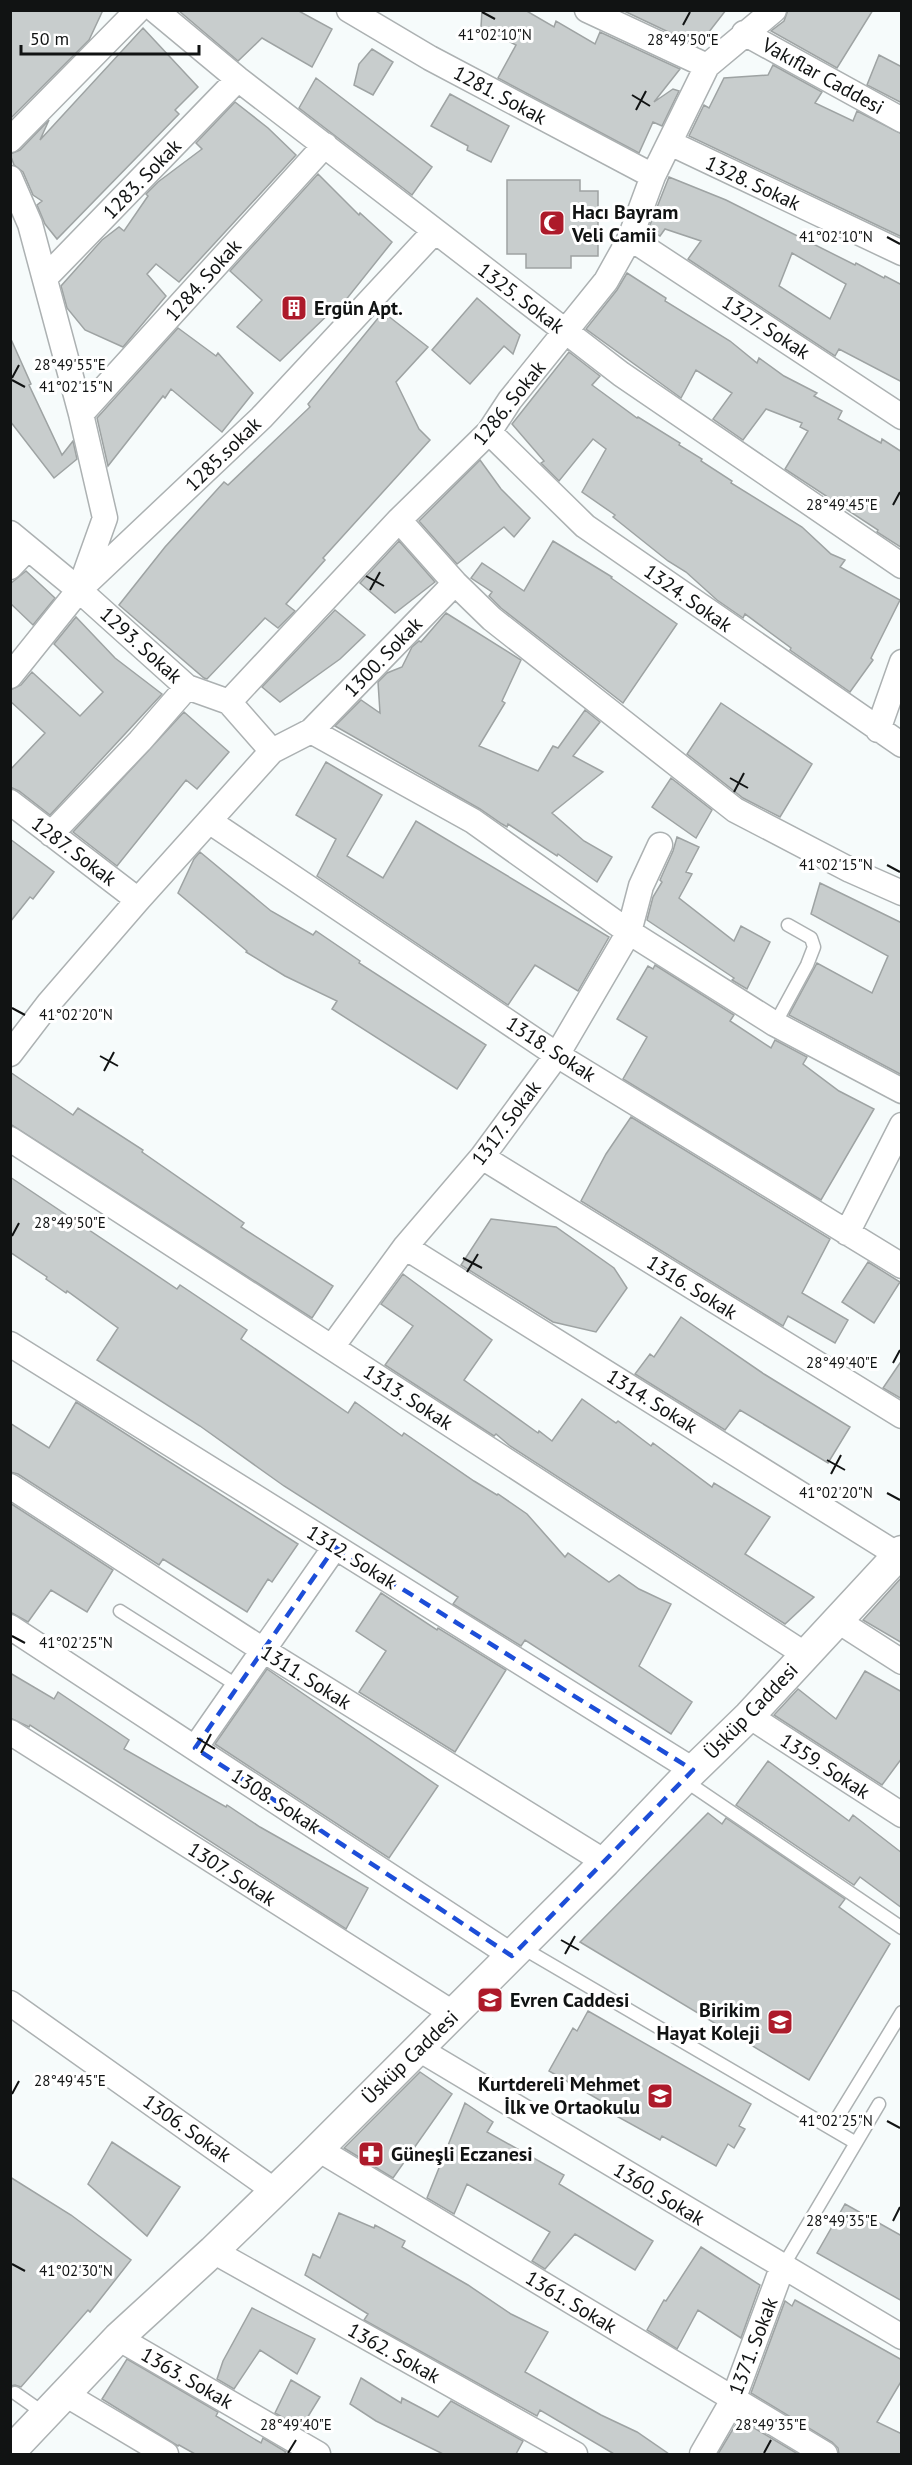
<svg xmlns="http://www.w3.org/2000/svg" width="912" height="2465" font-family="'PT Sans',sans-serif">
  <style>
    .building { fill: #c8cdcd; stroke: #9ea3a3; stroke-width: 1.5; fill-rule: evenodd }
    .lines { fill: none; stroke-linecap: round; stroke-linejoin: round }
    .service-casing { stroke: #acb1b2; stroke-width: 15 }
    .minor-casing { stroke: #acb1b2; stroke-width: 27 }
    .tertiary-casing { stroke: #acb1b2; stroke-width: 33 }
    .service { stroke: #fff; stroke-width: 12 }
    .minor { stroke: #fff; stroke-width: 24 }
    .tertiary { stroke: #fff; stroke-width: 30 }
    .marked { fill: none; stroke: #1d4ed8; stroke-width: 4.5; stroke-dasharray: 12 8; stroke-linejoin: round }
    .ticks { fill: none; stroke: #111313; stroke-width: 2 }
    .labels { text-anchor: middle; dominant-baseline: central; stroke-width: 6; stroke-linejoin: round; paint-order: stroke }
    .street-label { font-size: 20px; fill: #111313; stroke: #fff }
    .poi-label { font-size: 20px; font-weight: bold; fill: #111313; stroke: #fff; text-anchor: start }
    .ticks-label { font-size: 15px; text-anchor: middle; fill: #111313; stroke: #fff; stroke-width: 6; stroke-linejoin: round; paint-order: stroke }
  </style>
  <rect width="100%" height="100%" fill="#f6fbfb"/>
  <!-- building -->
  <path class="building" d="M10,10H103L89,40L10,119Z
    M178,10H297L332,29L312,67L262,38L238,61Z
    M482,10H525L554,27L556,21L595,44L600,32L680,69L654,102L673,89L679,91L662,126L653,122L639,153L498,78L516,45L481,27Z
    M622,10H726L698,46Z
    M788,10H873L837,68L771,31L784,21Z
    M143,28L198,87L175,110L179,114L57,239L45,224L37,205L42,201L33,195L23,172L14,165L10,154L20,150L49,120L40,140Z
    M372,49L393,62L373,95L354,85L359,64Z
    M879,55L902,67V103L867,85Z
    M773,65L822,92L815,103L853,121L857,111L902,134V237L689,136L704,105L709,108L724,78L768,75Z
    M316,78L432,167L412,195L299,108Z
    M450,94L509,126L491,162L467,150L468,146L431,126Z
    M235,102L268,128L296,155L179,282L156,264L147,274L166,296L123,347L85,330L67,308L61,286L102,240L119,227L124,231L148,196L146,194L158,182L202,149L196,143Z
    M318,174L359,215L360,213L392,242L341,306L339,304L280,361L237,327L262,300L230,271Z
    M669,177L726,200L855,265L856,263L884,278L885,276L902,285V382L839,349L835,356L688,259L701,241L665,229L660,236L648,230ZM792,253L846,284L830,319L779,286Z
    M507,180H580V191H598V256H571V268H526V254H507Z
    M627,273L666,298L665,301L730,341L757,363L759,358L784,376L817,393L814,396L842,411L838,419L881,443L882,439L902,452V548L877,532L878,530L785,469L808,431L800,427L802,423L766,409L743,440L713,419L732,393L696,370L681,398L586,329L617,290Z
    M477,298L520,335L513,354L504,346L470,384L432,350Z
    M383,312L428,347L396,382L419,429L430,440L323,558L325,560L286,604L295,611L278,628L265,618L207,679L204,678L119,605L165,547L224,482L228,485L310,407L308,404Z
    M178,328L216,356L218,353L253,393L222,432L171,389L165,398L163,396L108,466L97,418Z
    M10,337L31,384L29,385L62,455L73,441L77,459L54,478L10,421Z
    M569,352L600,376L592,385L637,418L638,417L680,443L679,445L702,459L701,461L732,481L731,483L802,527L831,554L845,560L840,567L900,600L871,658L873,660L850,692L790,650L791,648L745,614L743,618L717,600L686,572L668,561L613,517L615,515L582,492L606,449L593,439L559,481L541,463L544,461L512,424Z
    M480,460L501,489L530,518L514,537L504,527L457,564L419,521Z
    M399,541L435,582L395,613L360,583Z
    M553,541L612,577L611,578L677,624L623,703L501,608L489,596L492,592L471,578L482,563L524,591Z
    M26,571L55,598L33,625L10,603V584Z
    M335,610L365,635L340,659L280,702L262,687Z
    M446,613L521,660L502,701L505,703L479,746L538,771L553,746L558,748L585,710L600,722L573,756L603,772L552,813L584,841L612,857L597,882L558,854L557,856L508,824L507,827L502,824L480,809L335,726L361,700L380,713L378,682L387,673L402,667L412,647L419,641L421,642Z
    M76,617L115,658L162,694L50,815L19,791L10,787V770L45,733L10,701V690L21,685L32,672L80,716L103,692L54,644Z
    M721,703L812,764L780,817L743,798L687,754Z
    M184,712L229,752L197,789L186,780L117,866L73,832Z
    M326,762L382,795L347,856L383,878L416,821L609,937L578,991L535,965L508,1005L317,876L336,839L296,815Z
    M671,778L712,810L696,838L652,807Z
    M677,837L699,847L686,872L692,874L679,898L734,941L741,926L770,942L747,989L732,980L734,978L647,920L653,897L662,882L660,880L673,851Z
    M10,839L54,872L33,899L30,897L10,922Z
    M200,852L271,911L313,935L316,931L360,961L359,963L486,1045L457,1089L332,1009L337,1001L285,976L246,952L247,951L178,893L194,859Z
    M820,883L902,923V1075L789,1015L817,963L872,993L888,956L811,914Z
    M655,965L734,1015L730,1021L771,1048L775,1040L807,1057L803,1064L839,1091L874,1109L821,1200L623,1079L647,1037L617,1019L648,966L653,969Z
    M10,1072L73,1115L78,1108L143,1150L142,1152L244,1223L241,1227L333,1286L312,1318L10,1124Z
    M631,1117L830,1239L802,1293L848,1320L835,1343L788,1316L783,1326L581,1201L606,1154Z
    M10,1177L177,1289L180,1285L247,1330L241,1339L348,1413L355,1402L402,1436L404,1433L474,1481L497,1495L498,1494L527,1514L565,1557L568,1553L609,1582L619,1575L639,1589L671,1604L639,1666L692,1702L671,1734L525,1640L521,1646L453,1604L458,1597L284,1486L200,1426L97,1360L118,1328L67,1291L66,1293L46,1279L47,1277L10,1252Z
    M491,1219L556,1227L614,1268L627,1288L596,1332L553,1322L461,1265Z
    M868,1262L900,1282L874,1323L842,1302Z
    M403,1274L492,1340L464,1380L538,1433L539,1431L552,1441L582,1399L616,1423L618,1421L651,1446L653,1443L712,1487L714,1483L770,1517L745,1554L814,1597L785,1624L510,1446L496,1434L494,1436L385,1365L413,1326L381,1304Z
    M681,1317L764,1374L850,1427L828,1463L740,1410L725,1430L635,1374L650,1354L654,1357Z
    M902,1360V1399L883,1388Z
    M76,1402L298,1544L272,1582L268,1579L247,1612L163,1559L159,1565L18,1474L10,1472V1423L49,1448Z
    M10,1503L113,1570L87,1612L51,1590L28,1622L10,1612Z
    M902,1577V1643L863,1620Z
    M381,1593L437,1630L438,1628L506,1670L455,1752L359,1692L386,1651L356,1631Z
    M267,1669L438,1786L389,1858L215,1744Z
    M865,1671L902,1692V1758L882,1785L774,1715L798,1689L836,1719Z
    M10,1673L54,1699L58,1692L129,1740L124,1749L226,1807L227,1805L260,1827L368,1888L346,1929L30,1725L29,1727L10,1718Z
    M768,1761L849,1821L853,1815L902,1853V1908L860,1877L854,1885L736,1805Z
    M708,1813L722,1824L726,1818L845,1899L839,1907L890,1944L809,2080L580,1942Z
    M588,2011L751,2104L739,2126L745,2129L734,2148L728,2144L716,2166L662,2136L660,2140L600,2107L603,2102L549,2071L573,2028L577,2031Z
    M420,2072L452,2094L393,2178L344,2148Z
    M465,2103L493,2122L487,2132L564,2175L559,2184L653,2241L635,2270L575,2234L545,2269L532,2261L550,2232L467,2184L454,2214L427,2198Z
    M112,2142L180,2187L147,2236L88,2184Z
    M10,2177L71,2215L131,2260L90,2312L88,2310L21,2387L15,2385L10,2386Z
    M845,2204L902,2236V2301L817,2253Z
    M339,2213L374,2228L375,2225L405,2241L402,2247L468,2285L511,2314L548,2332L525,2372L601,2415L637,2432L669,2454H614L540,2410L537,2416L364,2320L368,2314L305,2275L313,2254L320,2258Z
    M701,2247L760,2285L741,2338L698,2310L677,2349L647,2330L664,2300L666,2301Z
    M795,2300L902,2360V2380L877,2422L902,2434V2454H839L838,2448L832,2442L751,2393L785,2301L792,2306Z
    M252,2308L315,2339L297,2374L260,2350L234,2389L217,2379L223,2361Z
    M127,2359L218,2412L216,2416L261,2443L263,2438L286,2452L284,2454H195L179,2445L178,2446L102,2399Z
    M361,2378L401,2403L402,2398L438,2417L451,2401L523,2441L516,2454H443L376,2421L350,2404Z
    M291,2380L320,2397L301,2428L275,2413Z
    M739,2419L798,2454H718Z"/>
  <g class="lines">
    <!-- service casing -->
    <g class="service-casing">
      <path id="service" d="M775,1024L807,965L814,947L811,938L788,925
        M120,1611L238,1686
        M684,1780L902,1928
        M521,1947L856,2143
        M831,2128L902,2012
        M782,2268L879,2104
        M15,2393L45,2414"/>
    </g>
    <!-- minor casing -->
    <g class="minor-casing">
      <path id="minor" d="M155,10L238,79L621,374L902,566
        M349,10L430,58L653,176
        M587,10L707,66
        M744,33L902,120
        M10,140L138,10
        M670,143L902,253
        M10,178L30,224L81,414L105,518L81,585
        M630,238L902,417
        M45,278L238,79
        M81,414L325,145
        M489,432L585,526L902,745
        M399,520L455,583L492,619L735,810L850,870L902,893
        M10,533L79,590L187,687L229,702L272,751
        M10,567L28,548
        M10,676L79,590L261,418L434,232
        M229,702L399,520L489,432L510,400L606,281L630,238L653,176L707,66L774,10
        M878,730L902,662
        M311,731L455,583
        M10,802L138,900
        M209,821L557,1055L902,1266
        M51,834L140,741L187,687
        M10,1054L49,1003L138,900L272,751L311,731L473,821L629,932L775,1024L902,1091
        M10,1139L806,1655
        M482,1157L902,1416
        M847,1233L902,1125
        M405,1247L898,1555
        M10,1344L693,1770
        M332,1347L405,1247L482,1157L557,1055L629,932L641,886L660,845
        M10,1486L263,1650L605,1862
        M838,1621L902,1662
        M10,1627L512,1956
        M749,1716L902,1815
        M10,1732L454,2014
        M195,1748L335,1547
        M10,2003L275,2191
        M417,2048L902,2337
        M318,2149L825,2454
        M213,2251L575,2454
        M118,2338L318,2454
        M65,2394L166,2454
        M702,2454L733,2400L782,2268"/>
    </g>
    <!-- tertiary casing -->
    <g class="tertiary-casing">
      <path id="tertiary" d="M10,2452L118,2338L213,2251L309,2158L605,1862L683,1780L749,1716L902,1551"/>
    </g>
    <!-- service -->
    <use href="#service" class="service"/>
    <!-- minor -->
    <use href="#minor" class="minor"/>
    <!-- tertiary -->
    <use href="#tertiary" class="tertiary"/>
  </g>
  <!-- marked area -->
  <path class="marked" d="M335,1547L693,1770L512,1956L195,1748Z"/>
  <!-- ticks -->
  <path class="ticks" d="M482,12L495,19M683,25L690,12M632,95L650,106M636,110L646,91M887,237L900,244M12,378L19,365M12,380L25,387M893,505L900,492M366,576L384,586M370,590L380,572M730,778L748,788M734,792L744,773M887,865L900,872M12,1008L25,1015M100,1056L118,1066M104,1071L114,1052M12,1236L19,1223M463,1258L482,1268M467,1272L478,1254M893,1363L900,1350M827,1460L845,1470M831,1474L841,1455M887,1493L900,1500M12,1636L25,1643M197,1738L215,1749M201,1753L211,1734M561,1940L579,1950M565,1954L575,1936M12,2094L19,2081M887,2121L900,2128M893,2221L900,2207M12,2264L25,2271M288,2453L296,2440M764,2453L771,2440"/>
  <!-- icons -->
  <defs>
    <g id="mosque-square" transform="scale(1.35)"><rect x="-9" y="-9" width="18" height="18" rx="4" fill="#ad1a2a" stroke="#fff"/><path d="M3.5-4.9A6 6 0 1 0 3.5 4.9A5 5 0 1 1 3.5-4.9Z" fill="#fff"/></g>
    <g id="building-square" transform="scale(1.35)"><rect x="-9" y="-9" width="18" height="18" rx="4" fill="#ad1a2a" stroke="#fff"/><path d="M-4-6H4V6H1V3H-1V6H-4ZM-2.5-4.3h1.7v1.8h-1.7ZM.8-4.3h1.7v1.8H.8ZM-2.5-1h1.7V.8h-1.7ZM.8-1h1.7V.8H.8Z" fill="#fff"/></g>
    <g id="school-square" transform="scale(1.35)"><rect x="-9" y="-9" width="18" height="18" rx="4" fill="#ad1a2a" stroke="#fff"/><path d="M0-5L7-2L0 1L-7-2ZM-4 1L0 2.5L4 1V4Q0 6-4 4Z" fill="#fff"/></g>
    <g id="pharmacy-square" transform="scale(1.35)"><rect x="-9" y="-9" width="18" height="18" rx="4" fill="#ad1a2a" stroke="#fff"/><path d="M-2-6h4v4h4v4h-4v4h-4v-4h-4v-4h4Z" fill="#fff"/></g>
  </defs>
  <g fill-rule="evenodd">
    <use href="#mosque-square" x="552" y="223"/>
    <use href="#building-square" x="294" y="308"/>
    <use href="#school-square" x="490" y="2000"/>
    <use href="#school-square" x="780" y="2022"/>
    <use href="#school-square" x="660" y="2096"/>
    <use href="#pharmacy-square" x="371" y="2154"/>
  </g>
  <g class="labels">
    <!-- street labels -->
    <g class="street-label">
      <text transform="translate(823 76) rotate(29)">Vakıflar Caddesi</text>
      <text transform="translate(500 95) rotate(28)">1281. Sokak</text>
      <text transform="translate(142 179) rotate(-46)">1283. Sokak</text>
      <text transform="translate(753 183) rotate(25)">1328. Sokak</text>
      <text transform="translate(203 280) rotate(-48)">1284. Sokak</text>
      <text transform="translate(521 298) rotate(37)">1325. Sokak</text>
      <text transform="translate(766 327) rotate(33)">1327. Sokak</text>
      <text transform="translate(509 403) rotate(-51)">1286. Sokak</text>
      <text transform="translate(223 454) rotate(-44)">1285.sokak</text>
      <text transform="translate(688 598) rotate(35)">1324. Sokak</text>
      <text transform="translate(141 645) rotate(42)">1293. Sokak</text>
      <text transform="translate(383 657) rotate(-46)">1300. Sokak</text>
      <text transform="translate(74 851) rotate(37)">1287. Sokak</text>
      <text transform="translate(551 1049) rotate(33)">1318. Sokak</text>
      <text transform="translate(506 1123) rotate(-53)">1317. Sokak</text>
      <text transform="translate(692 1287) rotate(32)">1316. Sokak</text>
      <text transform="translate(408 1397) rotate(33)">1313. Sokak</text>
      <text transform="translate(652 1401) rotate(32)">1314. Sokak</text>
      <text transform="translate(352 1557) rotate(32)">1312. Sokak</text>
      <text transform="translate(306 1677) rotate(32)">1311. Sokak</text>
      <text transform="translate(751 1711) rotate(-46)">Üsküp Caddesi</text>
      <text transform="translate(825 1766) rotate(33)">1359. Sokak</text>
      <text transform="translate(276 1801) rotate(33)">1308. Sokak</text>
      <text transform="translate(232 1874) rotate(33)">1307. Sokak</text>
      <text transform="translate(410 2057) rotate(-44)">Üsküp Caddesi</text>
      <text transform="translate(187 2128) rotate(35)">1306. Sokak</text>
      <text transform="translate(659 2194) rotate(31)">1360. Sokak</text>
      <text transform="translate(571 2302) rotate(31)">1361. Sokak</text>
      <text transform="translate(753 2346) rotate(-69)">1371. Sokak</text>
      <text transform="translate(394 2353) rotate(29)">1362. Sokak</text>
      <text transform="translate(187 2378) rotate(30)">1363. Sokak</text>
    </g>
    <!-- poi labels -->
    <g class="poi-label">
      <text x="572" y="212">Hacı Bayram<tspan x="572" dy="23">Veli Camii</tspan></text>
      <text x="314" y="308">Ergün Apt.</text>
      <text x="510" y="2000">Evren Caddesi</text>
      <text x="760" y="2010" text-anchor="end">Birikim<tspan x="760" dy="23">Hayat Koleji</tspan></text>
      <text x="640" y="2084" text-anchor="end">Kurtdereli Mehmet<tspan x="640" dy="23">İlk ve Ortaokulu</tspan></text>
      <text x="391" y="2154">Güneşli Eczanesi</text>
    </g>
  </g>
  <g class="ticks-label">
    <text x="495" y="40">41°02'10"N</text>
    <text x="683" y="45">28°49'50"E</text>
    <text x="836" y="242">41°02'10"N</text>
    <text x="70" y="370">28°49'55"E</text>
    <text x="76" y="392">41°02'15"N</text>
    <text x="842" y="510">28°49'45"E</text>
    <text x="836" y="870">41°02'15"N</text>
    <text x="76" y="1020">41°02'20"N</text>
    <text x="70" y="1228">28°49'50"E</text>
    <text x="842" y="1368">28°49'40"E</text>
    <text x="836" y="1498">41°02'20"N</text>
    <text x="76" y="1648">41°02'25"N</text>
    <text x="70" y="2086">28°49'45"E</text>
    <text x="836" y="2126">41°02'25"N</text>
    <text x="842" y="2226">28°49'35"E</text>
    <text x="76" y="2276">41°02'30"N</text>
    <text x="296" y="2430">28°49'40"E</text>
    <text x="771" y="2430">28°49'35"E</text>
  </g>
  <!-- border -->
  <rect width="912" height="2465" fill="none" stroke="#111313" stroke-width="24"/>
  <!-- scale -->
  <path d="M21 45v9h178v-9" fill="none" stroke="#111313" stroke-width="3"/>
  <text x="30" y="45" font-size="18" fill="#111313" stroke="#ffffff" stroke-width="4.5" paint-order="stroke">50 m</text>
</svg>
